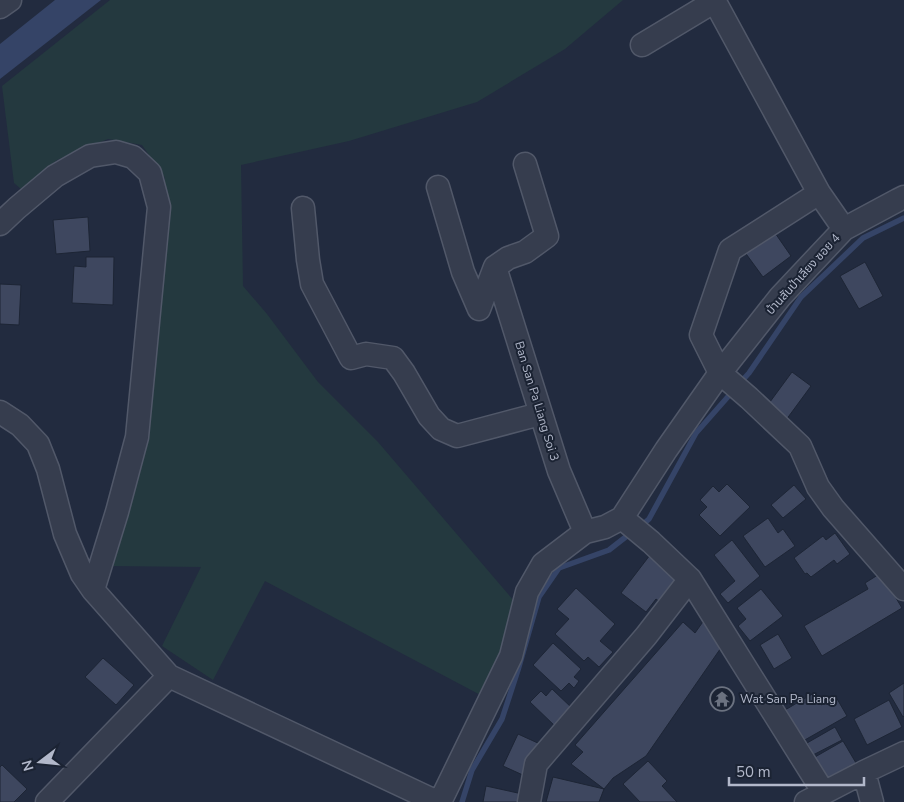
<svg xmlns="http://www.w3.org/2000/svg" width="904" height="802" font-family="'Nunito Sans','Noto Sans Thai',sans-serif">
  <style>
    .green { fill: #24393f }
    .water { fill: #354467 }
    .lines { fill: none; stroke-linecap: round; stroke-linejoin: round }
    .stream { stroke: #354467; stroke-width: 5.5 }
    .building { fill: #3e475f; stroke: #1d2535 }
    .minor-casing { stroke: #515869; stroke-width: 25 }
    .minor { stroke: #363d4e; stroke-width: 22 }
    .labels { text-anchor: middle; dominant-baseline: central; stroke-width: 4; stroke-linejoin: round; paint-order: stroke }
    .street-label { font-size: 12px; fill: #b2b8ca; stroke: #1b2333 }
    .poi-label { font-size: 12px; fill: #b2b8ca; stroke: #1b2333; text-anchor: start }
  </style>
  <rect width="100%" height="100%" fill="#222b3f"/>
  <!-- green -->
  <path class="green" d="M110,0H623L565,49L477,102L349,141L241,165L243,286L267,314L318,382L378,442L514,601L488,699L265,581L213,680L162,646L201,567L109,566L144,437L165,178L142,145L108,139L57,160L21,189L14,183L2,86Z"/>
  <!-- water -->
  <path class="water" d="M55,0H101L0,79V44Z"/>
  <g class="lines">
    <!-- stream -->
    <path class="stream" d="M739,384L749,373L801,297L863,238L904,218
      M640,527L649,519L696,433L733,391
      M462,802L472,770L502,719L518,670L539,597L559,568L609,550L632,532"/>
  </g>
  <!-- building -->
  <path class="building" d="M88,217L90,251L56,254L53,220Z
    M773,230L791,256L763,277L744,251Z
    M86,257H114L113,305L72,303L74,266L86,267Z
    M865,262L883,296L859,309L840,276Z
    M0,284L21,285L19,325L0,324Z
    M792,372L811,386L786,420L767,406Z
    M727,484L750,507L720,536L699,515L707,507L700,500L713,486L719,492Z
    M794,485L806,499L783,518L771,505Z
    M768,518L778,533L783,529L795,546L765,567L743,536Z
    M835,533L850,554L837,564L834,560L811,577L807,573L805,574L794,558L823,536L826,540Z
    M732,540L760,576L728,603L720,594L735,581L714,555Z
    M650,555L684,582L665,606L656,599L646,612L621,593Z
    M881,573L902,608L822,656L804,626L868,589L865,583Z
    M576,588L615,624L600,641L613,652L599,667L588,657L584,661L555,634L569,619L557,609Z
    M761,589L783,616L750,641L738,626L746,619L737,608Z
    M707,616L725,642L646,756L613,778L604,789L571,764L583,752L575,745L683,622L695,633Z
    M778,634L792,658L774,669L760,645Z
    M553,643L581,669L574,677L579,681L574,688L569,683L561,691L533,665Z
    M103,658L134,685L116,705L85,677Z
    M904,683V716L903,717L889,693Z
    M552,689L573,709L556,727L530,702L541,691L546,696Z
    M814,693L821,705L836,697L847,716L803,741L785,710Z
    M889,700L902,727L867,745L854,719Z
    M835,727L842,740L813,755L807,743Z
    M518,734L540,744L525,776L503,766Z
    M843,741L859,768L830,784L815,757Z
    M648,761L667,781L662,786L677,802H640L623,784Z
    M2,765L27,789L14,802H0V767Z
    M553,777L604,789L599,802H546Z
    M486,786L527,795L526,802H483Z"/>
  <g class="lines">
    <!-- minor casing -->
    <g class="minor-casing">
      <path id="minor" d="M714,0L819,193L844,229
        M0,7L10,0
        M642,45L715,1
        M438,187L463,272L479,309L495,267L508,258L525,252L547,236L525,164
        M819,193L730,250L701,335L720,373L749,398L800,446L818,487L833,508L904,589
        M303,208L308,260L312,284L351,358L366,354L393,358L404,373L429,416L441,429L457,436L540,414
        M0,224L17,208L55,176L90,156L116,152L133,157L150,173L159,207L137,437L117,512L93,590
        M495,267L559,471L585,532
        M0,412L20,425L38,444L48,469L65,534L82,574L93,590L169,676L437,802
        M622,518L651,542L690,579L824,793
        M864,772L872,802
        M47,802L169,676
        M440,802L511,656L527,592L543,564L585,532L605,527L622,518L666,450L720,373L780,297L844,229L898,200L904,197
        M529,802L536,764L646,636L690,579
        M806,802L864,772L904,753"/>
    </g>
    <!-- minor -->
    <use href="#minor" class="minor"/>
  </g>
  <!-- icons -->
  <defs>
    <g id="temple-ring" transform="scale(1.25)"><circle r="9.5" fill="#1b2333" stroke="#6b7280" stroke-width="1.5"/><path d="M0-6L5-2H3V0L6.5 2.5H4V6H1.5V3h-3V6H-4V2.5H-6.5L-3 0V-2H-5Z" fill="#6b7280"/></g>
  </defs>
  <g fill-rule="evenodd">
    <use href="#temple-ring" x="722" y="699"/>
  </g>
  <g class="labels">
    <!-- street labels -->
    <g class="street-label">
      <text transform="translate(803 274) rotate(-48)">บ้านสันป่าเลียง ซอย 4</text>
      <text transform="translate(537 401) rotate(73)">Ban San Pa Liang Soi 3</text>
    </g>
    <!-- poi labels -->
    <g class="poi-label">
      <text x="740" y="699">Wat San Pa Liang</text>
    </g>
  </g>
  <!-- north arrow -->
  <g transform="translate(40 762) rotate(254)" stroke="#1b2333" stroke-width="4" paint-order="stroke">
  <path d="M0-4L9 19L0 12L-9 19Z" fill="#b2b8ca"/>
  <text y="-8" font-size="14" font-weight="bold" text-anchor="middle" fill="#b2b8ca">N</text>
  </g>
  <!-- scale -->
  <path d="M729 777v8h135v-8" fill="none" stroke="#b2b8ca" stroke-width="2.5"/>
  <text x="736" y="777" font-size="15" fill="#b2b8ca" stroke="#1b2333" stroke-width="4" paint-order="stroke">50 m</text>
</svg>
